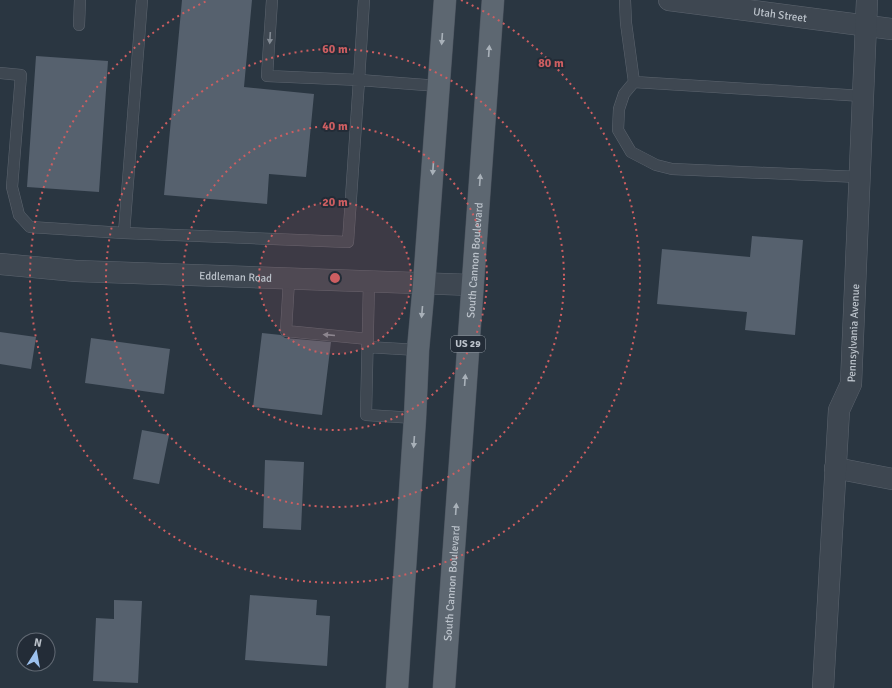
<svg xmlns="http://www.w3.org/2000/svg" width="892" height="688" font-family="Signika,sans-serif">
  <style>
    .building { fill: #56616e }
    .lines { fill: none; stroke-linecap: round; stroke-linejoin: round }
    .service-casing { stroke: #5d656f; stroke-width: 12 }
    .minor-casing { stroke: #5d656f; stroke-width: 22 }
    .primary-casing { stroke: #4b535e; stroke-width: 23 }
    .service { stroke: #3e4751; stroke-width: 11 }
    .minor { stroke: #3e4751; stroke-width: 21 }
    .primary { stroke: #5d6771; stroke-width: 22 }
    .oneway { fill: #838b94 }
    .oneway2 { fill: #a9b1b9 }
    .ring { fill: none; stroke: #cd5e61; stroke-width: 2; stroke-dasharray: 2 4 }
    .labels { text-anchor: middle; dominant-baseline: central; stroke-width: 4; stroke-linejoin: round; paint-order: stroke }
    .shield { fill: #232c37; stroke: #8e969f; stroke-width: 1 }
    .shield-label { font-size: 10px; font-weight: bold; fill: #bcc3cb }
    .street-label { font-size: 11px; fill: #bcc3cb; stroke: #232c37 }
    .centre { fill: #cd5e61; stroke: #232c37; stroke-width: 2 }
    .ring-label { font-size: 12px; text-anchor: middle; font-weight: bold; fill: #cd5e61; stroke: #232c37; stroke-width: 4; stroke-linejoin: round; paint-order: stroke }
  </style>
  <rect width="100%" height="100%" fill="#2a3641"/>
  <!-- building -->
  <path class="building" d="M182,0H252L244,87L314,94L306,177L269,174L267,204L164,195Z
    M36,56L108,61L99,192L27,187Z
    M752,236L803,240L795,335L745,330L747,312L657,304L662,249L750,257Z
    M0,332L36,337L31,369L0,364Z
    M262,333L281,335L285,338L331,342L322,415L253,407Z
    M91,338L170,349L164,394L85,383Z
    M142,430L169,435L159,484L133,479Z
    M265,460L304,462L301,530L263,528Z
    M250,595L317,600L316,615L330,616L327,666L245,660Z
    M114,600L142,601L138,683L93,681L96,618L114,619Z"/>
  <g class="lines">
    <!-- service casing -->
    <g class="service-casing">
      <path id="service" d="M142,0L124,233L348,242L359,80L267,76L272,0
        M364,0L359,80L439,86
        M625,0L626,23L634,82
        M79,25L80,0
        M0,73L21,75L12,187L19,215L30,227L124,233
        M859,177L672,169L656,165L631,152L618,130L619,109L624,94L634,82L863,96
        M289,280L286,331L368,339
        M369,282L366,415L415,418
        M367,347L418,350"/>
    </g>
    <!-- minor casing -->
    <g class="minor-casing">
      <g id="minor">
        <path id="s1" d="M669,0L892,29"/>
        <path id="s2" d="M0,264L76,271L472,285"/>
        <path d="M835,468L892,479"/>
        <path id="s3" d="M823,688L839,410L851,384L867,0"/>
      </g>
    </g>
    <!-- primary casing -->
    <g class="primary-casing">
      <g id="primary">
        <path d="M397,688L415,418L418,350L424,284L445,0"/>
        <path id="s4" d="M444,688L493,0"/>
      </g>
    </g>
    <!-- service -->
    <use href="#service" class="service"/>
    <!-- minor -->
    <use href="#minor" class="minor"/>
    <!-- primary -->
    <use href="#primary" class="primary"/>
  </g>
  <!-- one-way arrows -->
  <defs><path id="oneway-solid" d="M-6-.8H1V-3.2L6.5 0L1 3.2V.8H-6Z"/></defs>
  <g class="oneway">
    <use href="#oneway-solid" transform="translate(270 38) rotate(93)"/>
    <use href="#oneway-solid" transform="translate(329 335) rotate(-175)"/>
  </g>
  <g class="oneway2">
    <use href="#oneway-solid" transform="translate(442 39) rotate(94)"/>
    <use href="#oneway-solid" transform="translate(489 51) rotate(-86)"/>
    <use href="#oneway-solid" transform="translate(433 169) rotate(94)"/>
    <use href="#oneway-solid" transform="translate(480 180) rotate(-86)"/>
    <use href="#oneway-solid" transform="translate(422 312) rotate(95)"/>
    <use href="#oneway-solid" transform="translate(465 380) rotate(-86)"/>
    <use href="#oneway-solid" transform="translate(414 442) rotate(94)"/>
    <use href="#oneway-solid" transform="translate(456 509) rotate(-86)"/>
  </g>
  <!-- distance rings -->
  <circle cx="335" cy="278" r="76" fill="#cd5e61" fill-opacity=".12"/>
  <g class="ring">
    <circle cx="335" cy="278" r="76"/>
    <circle cx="335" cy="278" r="152"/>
    <circle cx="335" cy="278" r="229"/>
    <path d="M461 0A305 305 0 1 1 209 0"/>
  </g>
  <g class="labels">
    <!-- shield labels -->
    <rect class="shield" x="451" y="336" width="34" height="16" rx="3"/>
    <g class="shield-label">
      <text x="468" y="344">US 29</text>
    </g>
    <!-- street labels -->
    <g class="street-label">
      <text stroke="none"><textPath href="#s1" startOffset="112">Utah Street</textPath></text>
      <text stroke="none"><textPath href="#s4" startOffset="429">South Cannon Boulevard</textPath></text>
      <text stroke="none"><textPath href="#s2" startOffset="236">Eddleman Road</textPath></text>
      <text stroke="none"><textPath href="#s3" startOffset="358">Pennsylvania Avenue</textPath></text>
      <text stroke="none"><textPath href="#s4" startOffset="105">South Cannon Boulevard</textPath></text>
    </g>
  </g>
  <circle cx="335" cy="278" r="6" class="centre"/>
  <g class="ring-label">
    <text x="335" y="53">60 m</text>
    <text x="551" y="67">80 m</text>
    <text x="335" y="130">40 m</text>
    <text x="335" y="206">20 m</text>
  </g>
  <!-- north arrow -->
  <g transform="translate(36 652) rotate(11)"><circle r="19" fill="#232c37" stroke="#606872"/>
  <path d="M0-3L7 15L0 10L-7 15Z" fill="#9dc2ef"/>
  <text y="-6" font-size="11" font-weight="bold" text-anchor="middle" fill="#bcc3cb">N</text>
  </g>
</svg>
